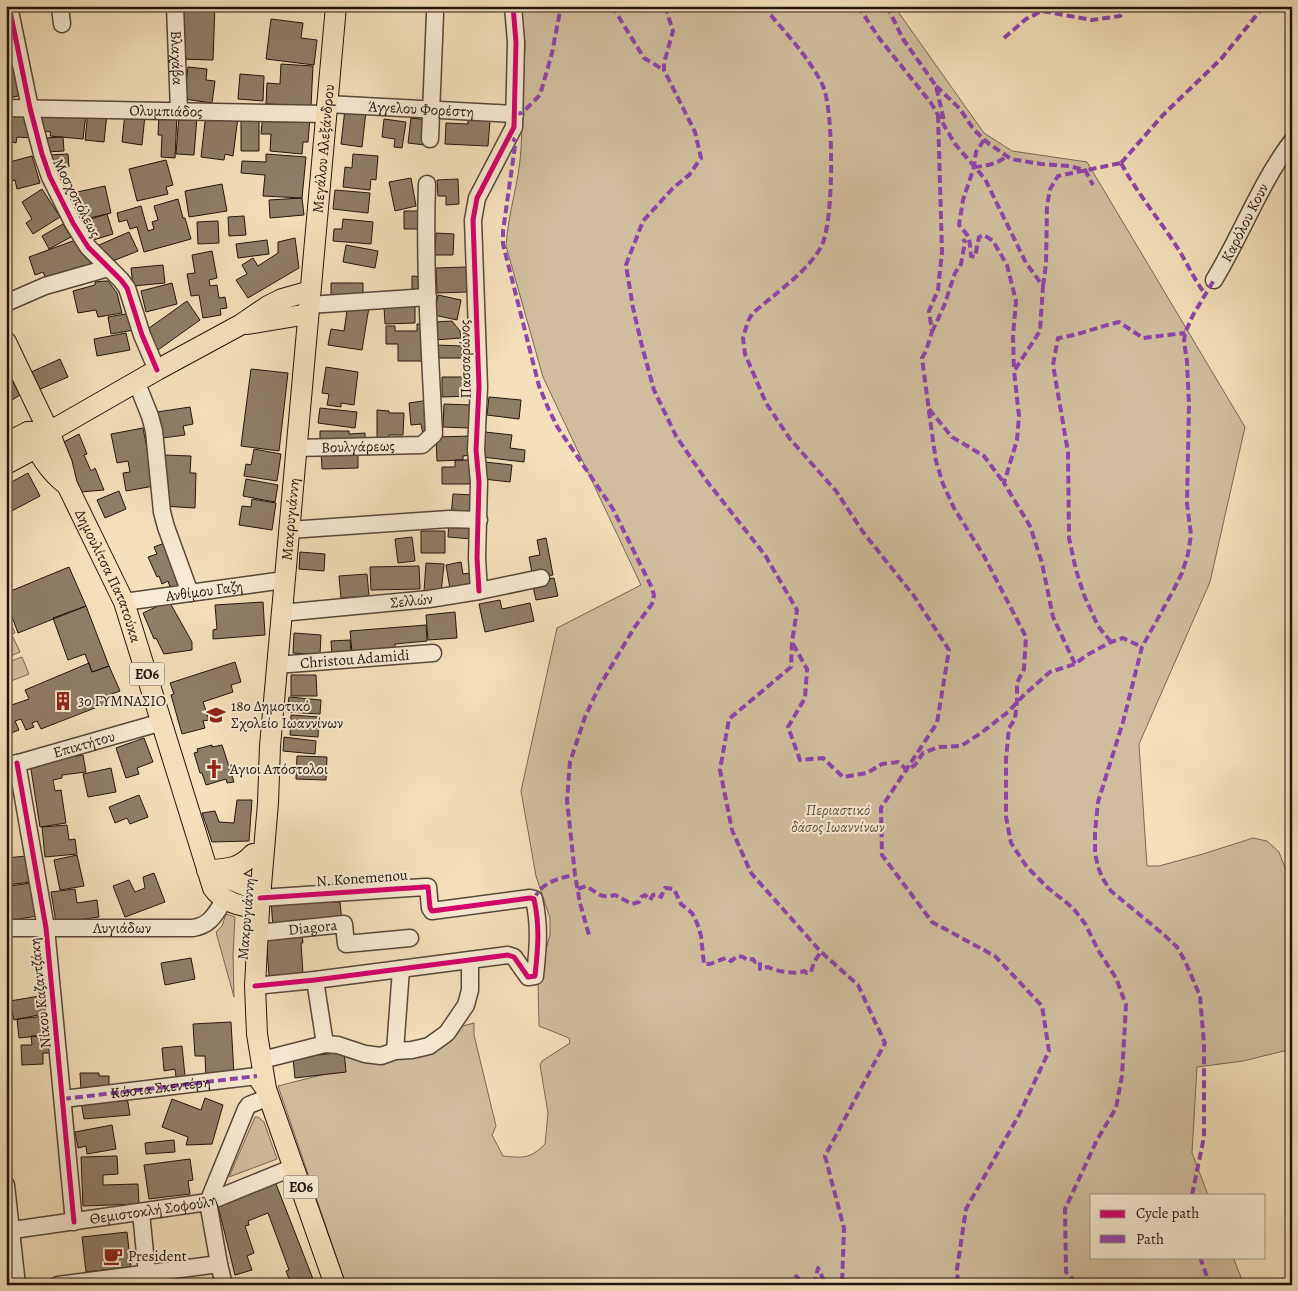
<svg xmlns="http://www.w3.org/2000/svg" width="1298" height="1291" font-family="Alegreya,serif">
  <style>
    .green { fill: #d1bd9d; stroke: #7a6855 }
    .building { fill: #907e67; stroke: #22140d }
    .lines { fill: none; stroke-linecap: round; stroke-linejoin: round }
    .minor-casing { stroke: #574738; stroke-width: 19 }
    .major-casing { stroke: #22140d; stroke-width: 22 }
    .minor { stroke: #f8ebd3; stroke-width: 16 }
    .major { stroke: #f5e0bb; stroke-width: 20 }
    .quiet { stroke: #8e44ad; stroke-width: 4; stroke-dasharray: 8 4; stroke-linecap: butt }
    .cycleway-casing { stroke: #f8ebd3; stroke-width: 8 }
    .cycleway { stroke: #d6006c; stroke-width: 5 }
    .labels { text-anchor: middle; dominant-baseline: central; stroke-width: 4; stroke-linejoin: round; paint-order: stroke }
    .shield { fill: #f8ebd3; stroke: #625448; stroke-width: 1 }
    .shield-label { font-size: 14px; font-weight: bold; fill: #22140d }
    .street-label { font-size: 15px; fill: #22140d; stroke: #f8ebd3 }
    .poi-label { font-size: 15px; fill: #22140d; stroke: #f8ebd3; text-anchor: start }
    .park-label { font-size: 15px; font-style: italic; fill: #5f4f3f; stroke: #f8ebd3 }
  </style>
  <rect width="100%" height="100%" fill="#f5e0bb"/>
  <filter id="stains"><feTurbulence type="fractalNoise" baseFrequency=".004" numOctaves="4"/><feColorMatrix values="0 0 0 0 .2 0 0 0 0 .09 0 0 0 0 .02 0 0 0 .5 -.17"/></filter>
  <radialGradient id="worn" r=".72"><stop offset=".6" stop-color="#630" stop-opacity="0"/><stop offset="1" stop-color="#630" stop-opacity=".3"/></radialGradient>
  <!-- green -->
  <path class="green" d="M521,6H894L984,133L1012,151L1087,162L1245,427L1210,582L1139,744L1147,866H1159L1203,854L1253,838L1267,841L1279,852L1292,886V1049L1243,1061L1197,1067L1192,1153L1208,1195H1092V1257H1233L1244,1285H346L278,1086L341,1070L335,1050L367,1060L459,1027L474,1023V1035L496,1126L492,1135L503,1156C523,1158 530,1159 545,1144L548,1113L540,1065L542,1061L570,1043L569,1038L539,1026L538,978L550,935V918L536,876L521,791L557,628L641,585L543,377L506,246C508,213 519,182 521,150L525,43Z
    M6,611L15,633L6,637Z
    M12,635L20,652L6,658V638Z
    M22,657L29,674L6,683V663Z
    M226,914L235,917L233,955L234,997L216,932L222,926Z
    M255,1117H258L264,1122L277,1159L229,1177Z"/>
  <!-- building -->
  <path class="building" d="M181,6H215L213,60L180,59Z
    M271,19L303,23L301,38L317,40L314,65L266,59Z
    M12,49L22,95L6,99V50Z
    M281,64L313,66L311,106L266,104L267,83L280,84Z
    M188,67L207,69L206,80L215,81L212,103L184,99Z
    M240,74L264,76L263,101L238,99Z
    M28,107L34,138L17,137L16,143L6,140V112Z
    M345,109L366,111L362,147L341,144Z
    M42,110L86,114L83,139L50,136L51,132L40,131Z
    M88,111L107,113L104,142L85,140Z
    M125,113L145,115L142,145L122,142Z
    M159,113L177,114L175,158L161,157L162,135H158Z
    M206,113L238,117L233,156L225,154L224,160L201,157Z
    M263,113L310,117L308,142H303L302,154L270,151L271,134H261Z
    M179,115L197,116L194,155L176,154Z
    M241,115H259V151H241Z
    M411,118L428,120L425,145L408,143Z
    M384,119L406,122L402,148L394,147L395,139L382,137Z
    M468,119L490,121L488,146L445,144L446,123L468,124Z
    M63,137L64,151L46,152L45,138Z
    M68,154L69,167L49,168L48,155Z
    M266,154L306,157L302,198L263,196L265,175L241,173L242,161L266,162Z
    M353,154L378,156L376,180L371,179L370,190L343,187L345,167L352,168Z
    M32,156L40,183L17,189L15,180L6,183V163Z
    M166,160L173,185L166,187L168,194L137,201L129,169Z
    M411,178L416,206L395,211L389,182Z
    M458,179L459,204L446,205V196H438L437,180Z
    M222,184L227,211L189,217L185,191Z
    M105,186L111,213L76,221L72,203L79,202L77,192Z
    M42,189L60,217L33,234L26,223L32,219L22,202Z
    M335,190L370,193L368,213L333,209Z
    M302,198L304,215L270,218L269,200Z
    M178,199L183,218H185L191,239L144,252L137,227L130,229L127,220L119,222L117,213L141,206L148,231L154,229L152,222L158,220L154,206Z
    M404,211H423V229H404Z
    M107,214L113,234L87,242L81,222Z
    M244,216L246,235L229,236L228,217Z
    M343,219L373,222L371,244L333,241L334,229H342Z
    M218,221L219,243L198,244L197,222Z
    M63,224L71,237L49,249L42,236Z
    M129,232L138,251L110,262L99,245Z
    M436,233L454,234L453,255H435Z
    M81,238L92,267L48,283L43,272L35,275L29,257Z
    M295,238L299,268L248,298L236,280L247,274L242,265L253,258L258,266L278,253V242Z
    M267,240L269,254L238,258L236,244Z
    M346,245L378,251L375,268L343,262Z
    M212,251L217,278L209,280L210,286L217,285L219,298L225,297L227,308L220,309L221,315L203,318L199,295L191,296L187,274L195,273L192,255Z
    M163,265L165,283L133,286L131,268Z
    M466,267L467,292L437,293L436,268Z
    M412,276L424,277L423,290L412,289Z
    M105,281H108L117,293L122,313L98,317L96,310L78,313L73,291L95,285V282Z
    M172,283L177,304L146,312L141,291Z
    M331,283H363V299H331Z
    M438,295L461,300L457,320L434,315Z
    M187,301L200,320L158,350L145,331Z
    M348,304L369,307L362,350L328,345L331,329L344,331Z
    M415,304V323L385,324L384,306Z
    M131,313L134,330L111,334L108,317Z
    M452,321L460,331L461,338L435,340L434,322Z
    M417,324H426V361H398V344H386V326H395V331H417Z
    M126,333L130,350L97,356L94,339Z
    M435,345L462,346V358H435Z
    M60,359L68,377L38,390L29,373Z
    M326,367L358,372L354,405L341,403V407L327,405L329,394L322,393Z
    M251,369L288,373L279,451L241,446Z
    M442,377H469V396L442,397Z
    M12,380L20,395L6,404V385Z
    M489,397L521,400L519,419L487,415Z
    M429,400L433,432L423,434L421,424L411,425L409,403Z
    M444,404L470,405L469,428L443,427Z
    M190,407L193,424L183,426L185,435L162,438L157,412Z
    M320,408L357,412L355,428L318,423Z
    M377,410L389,411V413H404L403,435H389V443H377Z
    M143,428L154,486L126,491L123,473L130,472L128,461L117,463L111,434Z
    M320,431H349V434L365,433V445L320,446Z
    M485,432L512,435L510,448L525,450L524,462L482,457Z
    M79,434L87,454L84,455L91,471L95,468L104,490L80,492L60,444Z
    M471,436V455L463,456V460L437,461L436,437Z
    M254,449L281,454L277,481L244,476L246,464L251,465Z
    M358,449V468L322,469L321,450Z
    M164,455L191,456L190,473H196L195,508L162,506Z
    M455,460H472V484H442V467H455Z
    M485,462L512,465L510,482L483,479Z
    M28,473L40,496L6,514V485Z
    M246,479L278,485L275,502L243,496Z
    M119,491L126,509L105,518L97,500Z
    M453,494L474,495L472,518L451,517Z
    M252,499L276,503L272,530L239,525L242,506L251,507Z
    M449,521L473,523L472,539L448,537Z
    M421,531H445V553H421Z
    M412,537L415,561L398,563L395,539Z
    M546,538L553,575L533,578L529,557L540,555L537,540Z
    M167,542L185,585L171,590L168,581L162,584L159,576L157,577L148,557L157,554L154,547Z
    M300,552L325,554L324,571L299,569Z
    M461,562L463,574L470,573L474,589H450L446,565Z
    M426,563L444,564L441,593L424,591Z
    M419,566L420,589L371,590L370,567Z
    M69,567L86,606L18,633L6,601V593Z
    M367,574L369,596L341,598L339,576Z
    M554,578L558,596L536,600L532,582Z
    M500,600L502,609L530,603L534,621L485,632L479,604Z
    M169,601L192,642V650L164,654L156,638L154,639L143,613Z
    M263,602L265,635L213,639V630L217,629L215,605Z
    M86,606L109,666L92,672L85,654L68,660L53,618Z
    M455,612L457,638L428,640L426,615Z
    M426,625L427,641L395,644V649L352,652L350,631Z
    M294,633L321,635L320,655L293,653Z
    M350,640L351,654L332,655L331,641Z
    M235,662L241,682L231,685L233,692L203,702L209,720L203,721L205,728L182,734L171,695L174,694L170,683Z
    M89,663L92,672L109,666L120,691L103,697L105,704L41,729L37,721L32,723L34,727L26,730L21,719L15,721L19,730L6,735V707L29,699L25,690Z
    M291,675H316L317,696H291Z
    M289,697L321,700L320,714L287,712Z
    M291,715L319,717L318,737L290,735Z
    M284,737L316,741L315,754L283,751Z
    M144,738L153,762L137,768L139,774L126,778L116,748Z
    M212,745V747L222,745L234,782L227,783L226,779L206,785L202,773H200L194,753L198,752L197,749Z
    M83,755L86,772L62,775V778L53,780L55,791L61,790L66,823L40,827L30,763Z
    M297,756L327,757L326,780L296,779Z
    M111,768L116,792L88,797L83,774Z
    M139,795L148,817L130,824L127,818L115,823L109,807Z
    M237,800H252L249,841L212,842L202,813L215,811L219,822L234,823Z
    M67,825L69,840L75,839L77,854L45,857L42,827Z
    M77,855L84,886L60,890L54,860Z
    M26,856L31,882L6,885V858Z
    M154,873L165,902L125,917L113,886L129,880L135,892L145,888L143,877Z
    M31,883L37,916L6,921V901L12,900L10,886Z
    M75,889L77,903L97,900L99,917L56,923L51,892Z
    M331,896L332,902H340L342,923L273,928L271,900Z
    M302,932L303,943H301L303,974L269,976L266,934Z
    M191,958L195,979L165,985L161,963Z
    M45,995L48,1013L14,1020L10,1001Z
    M46,1016L48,1035L19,1038L17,1019Z
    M231,1022L234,1075L206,1077L205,1056H195L193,1024Z
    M31,1036H50L51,1053H43V1064L22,1065L21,1045H32Z
    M182,1046L185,1076L176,1077L175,1069L164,1071L162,1048Z
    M344,1052L346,1072L295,1078L293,1058Z
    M80,1073H99V1076H109V1090H81Z
    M127,1097L130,1115L84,1119L81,1102Z
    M205,1098L223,1105L212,1144L186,1145L188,1137L162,1127L172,1099L201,1110Z
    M112,1125L116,1149L87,1154L86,1146L78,1148L75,1132Z
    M174,1140L175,1152L146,1154L145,1143Z
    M117,1156L118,1174L103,1175V1185L138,1184L139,1204L83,1206L81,1157Z
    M190,1159L193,1180L188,1181L190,1194L149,1199L144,1165Z
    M276,1184L313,1279H289L286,1271L289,1270L268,1213L248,1221L249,1225L245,1226L254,1253L247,1256L252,1270L235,1275L218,1206Z
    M127,1232L131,1267L86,1272L82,1237Z"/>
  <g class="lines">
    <!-- minor casing -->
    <g class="minor-casing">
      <g id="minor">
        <path d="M9,6L30,108L42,154L50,177L73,223L88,247L121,280L127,288L142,335L157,370"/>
        <path d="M60,6L62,24"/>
        <path id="s1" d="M175,6L179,111"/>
        <path id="s2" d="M327,104L515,114"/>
        <path id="s3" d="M6,108L326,114"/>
        <path d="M430,139L435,14"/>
        <path id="s4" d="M1214,280C1242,234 1260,183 1292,141"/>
        <path d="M6,303L45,286L108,268"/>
        <path d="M309,305L428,297"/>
        <path d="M136,381L150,416L154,431L162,512L166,527L190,593"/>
        <path id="s5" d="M296,448L422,445L434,434C430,351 424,267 427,184"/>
        <path d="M289,530L449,519L479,520"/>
        <path d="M479,591L477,558L479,482L476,450L479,387L473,220L477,198L514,127L516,42L513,6"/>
        <path id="s6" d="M124,602L284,580"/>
        <path id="s7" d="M281,613L429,599L479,591L541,578"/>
        <path id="s8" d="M276,665L433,653"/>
        <path d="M17,763L46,928L74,1222"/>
        <path id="s9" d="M8,766L162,722"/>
        <path id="s10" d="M6,928H193C211,925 215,914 225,899"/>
        <path id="s11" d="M258,933L344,924L346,944L410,938"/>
        <path d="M315,980L325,1044"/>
        <path d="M255,986L315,980L508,955L514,957L528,977L535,976C538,948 540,926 534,899L530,898L432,911L430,908L428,887H425L260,898"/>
        <path d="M395,1051L401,969"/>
        <path d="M262,1060L325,1044L338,1045L365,1054L381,1056L395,1051L412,1050L429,1046L447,1033L466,1005L470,990V960"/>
        <path id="s12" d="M63,1099L257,1076"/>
        <path d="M6,1185L17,1285"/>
        <path d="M141,1212L147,1274"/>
        <path id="s13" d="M6,1231L208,1202L294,1167"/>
        <path d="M58,1285L219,1264"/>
        <path d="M224,1285L219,1264L208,1202L246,1109L249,1105L269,1097"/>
      </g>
    </g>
    <!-- major casing -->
    <g class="major-casing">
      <g id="major">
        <path d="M247,324L308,314"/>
        <path id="s14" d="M6,342L49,432L62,464L67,485L124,602L213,888C223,903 242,906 259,909"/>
        <path d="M28,432C38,452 48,471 67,485"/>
        <path d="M6,443L28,432H39"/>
        <path d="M6,464L36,448L49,432L157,370L240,325L268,306L282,299L310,291"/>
        <path d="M207,870L249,887L261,888"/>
        <path d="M211,870C229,869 240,868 253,854"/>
        <path d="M259,1079L266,1089L335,1285"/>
        <path id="s15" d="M266,1089L257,1034L255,986L259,909L268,803L270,746L336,6"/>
      </g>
    </g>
    <!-- minor -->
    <use href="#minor" class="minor"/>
    <!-- major -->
    <use href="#major" class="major"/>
    <!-- quiet -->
    <path class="quiet" d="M612,6L644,58L664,70
      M665,6L673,31L664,63V70L695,132L701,158L689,175L673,188L643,221L626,265L633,308L643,350L654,390L676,436L706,480L765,555L797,610L792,642L791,667L729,719L720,770L732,830L751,873L821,952L858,985L885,1043L825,1156L844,1228L842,1285
      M763,6C783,30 810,58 823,86C834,112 834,219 822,245C810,270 773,295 752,314L748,321L743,338L745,354L766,403L790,439L836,491L863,532L914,596L949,650L937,723L881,808L882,855L932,922L995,956L1042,1006L1049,1051L1019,1115L966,1209L957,1269L958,1285
      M858,6L879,38L931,103L955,144L985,179L1026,263L1043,286L1040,331L1014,371L1019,416L1017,440L1004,483L1030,526L1042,563L1053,617L1075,664
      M887,6L903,39L936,86L944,121
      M1004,38L1026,19L1042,11L1092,20L1120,16L1129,6
      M936,86L960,109L974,130L988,143L1011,159L1041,164L1069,166L1085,170L1093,185
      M515,114L522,113L540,95L552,53L561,6
      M938,115L942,252L938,290L929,311L932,332L926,351L922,358L932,434L936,461L943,484L954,508L984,556L1026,637L1024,669L1017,683V701L1015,719L1009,728L1006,759V817L1011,843L1027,867L1048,888L1073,908L1086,925L1098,950L1116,978L1126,1005L1122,1076L1116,1108L1097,1140L1065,1209L1066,1272L1078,1285
      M510,136L515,141V146L503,231V244L539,386L549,410L558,428L613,509L652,588L654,595L652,604L634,628L599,687L585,717L570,762L567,800L575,875L580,903L589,935
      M984,140L976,152L974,167L963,200L959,225L969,237L971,256L975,257L979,237L984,235L993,241L1007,265L1016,301L1013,336L1014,371
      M1121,163L1163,115L1221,59L1264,6
      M1121,163C1137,193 1159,219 1177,247C1187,263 1194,279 1205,294
      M974,167C986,166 997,164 1007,156
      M1043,286L1046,264L1047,206L1050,189L1058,176L1121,163
      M932,332L944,306L955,273L961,264L965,242L963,239
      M929,409L952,437L984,456L1004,483
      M1111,642L1098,626L1084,595L1076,570L1069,538L1068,452L1053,365L1058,338C1079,335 1098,327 1119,322L1143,338L1185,333
      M793,644L807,669L805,698L788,727L800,760L823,758L843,777L867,773L882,764L898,762L907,770L915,765L923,753L939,747L961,746L981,733L1008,712L1025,694L1050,672L1075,664L1087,655L1111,642L1123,638L1142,647
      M578,889L586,886C598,893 600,899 615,895L632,904L639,902L641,897L645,895L650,900L653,895L657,894L661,897L665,888L674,889L681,904L692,913L697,923L701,936L704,964H710L726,958L731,961L738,956L743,957L747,960L753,959L755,962H760V969L768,967C775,971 797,975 804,971L807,973L811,972L814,962L821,952
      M534,899C542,882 558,878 575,875
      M63,1099L257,1076
      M1192,1195L1204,1137V1044L1200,996L1185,961L1177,947L1163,934L1111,891L1103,879L1098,867L1095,853V832L1098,802L1123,722L1142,647L1173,591L1182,573L1188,554L1191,535L1187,503L1189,405L1187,361L1184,342L1185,333L1193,315L1214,280
      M1200,1257L1210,1285
      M795,1275L804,1285
      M814,1285L818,1268L826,1285"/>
    <!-- cycleway casing -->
    <g class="cycleway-casing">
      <path id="cycleway" d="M9,6L30,108L42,154L50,177L73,223L88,247L121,280L127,288L142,335L157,370
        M479,591L477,558L479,482L476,450L479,387L473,220L477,198L514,127L516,42L513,6
        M17,763L46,928L74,1222
        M255,986L315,980L508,955L514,957L528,977L535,976C538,948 540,926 534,899L530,898L432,911L430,908L428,887H425L260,898"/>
    </g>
    <!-- cycleway -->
    <use href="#cycleway" class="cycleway"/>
  </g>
  <!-- icons -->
  <defs>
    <g id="building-bare" transform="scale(1.5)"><path d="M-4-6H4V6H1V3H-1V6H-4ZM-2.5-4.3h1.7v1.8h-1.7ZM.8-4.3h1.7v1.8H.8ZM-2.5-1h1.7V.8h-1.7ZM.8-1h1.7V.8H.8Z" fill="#8f2418" stroke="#f8ebd3" stroke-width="2.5" paint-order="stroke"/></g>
    <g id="school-bare" transform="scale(1.5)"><path d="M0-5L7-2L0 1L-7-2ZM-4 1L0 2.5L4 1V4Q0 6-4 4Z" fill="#8f2418" stroke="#f8ebd3" stroke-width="2.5" paint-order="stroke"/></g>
    <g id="church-bare" transform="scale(1.5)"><path d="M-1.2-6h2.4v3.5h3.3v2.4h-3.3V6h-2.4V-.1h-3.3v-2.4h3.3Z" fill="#8f2418" stroke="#f8ebd3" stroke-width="2.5" paint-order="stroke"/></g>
    <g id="cafe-bare" transform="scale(1.5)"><path d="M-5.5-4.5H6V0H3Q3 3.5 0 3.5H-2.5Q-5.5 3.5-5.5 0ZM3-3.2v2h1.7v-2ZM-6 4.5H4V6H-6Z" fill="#8f2418" stroke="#f8ebd3" stroke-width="2.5" paint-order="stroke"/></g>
  </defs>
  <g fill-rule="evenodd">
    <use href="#building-bare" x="63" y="701"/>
    <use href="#school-bare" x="216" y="715"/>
    <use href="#church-bare" x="214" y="769"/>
    <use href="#cafe-bare" x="113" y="1256"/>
  </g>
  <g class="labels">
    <!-- shield labels -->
    <g class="shield">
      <rect x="129.5" y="662.5" width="35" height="23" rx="4"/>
      <rect x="283.5" y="1175.5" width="35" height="23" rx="4"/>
    </g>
    <g class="shield-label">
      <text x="147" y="674">ΕΟ6</text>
      <text x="301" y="1187">ΕΟ6</text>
    </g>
    <!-- street labels -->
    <g class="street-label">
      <text stroke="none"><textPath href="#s1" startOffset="52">Βλαχάβα</textPath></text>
      <text stroke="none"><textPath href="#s2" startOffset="94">Άγγελου Φορέστη</textPath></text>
      <text stroke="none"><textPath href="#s3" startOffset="160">Ολυμπιάδος</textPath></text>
      <text stroke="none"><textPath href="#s15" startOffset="944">Μεγάλου Αλεξάνδρου</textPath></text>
      <text transform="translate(77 198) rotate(63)">Μοσχοπόλεως</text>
      <text stroke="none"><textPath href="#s4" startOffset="65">Καρόλου Κουν</textPath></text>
      <text transform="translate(465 359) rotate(-91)">Πασσαρώνος</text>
      <text stroke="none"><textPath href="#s5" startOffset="62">Βουλγάρεως</textPath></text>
      <text stroke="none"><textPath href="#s15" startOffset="572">Μακρυγιάννη</textPath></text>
      <text stroke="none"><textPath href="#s14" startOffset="256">Δημουλίτσα Πατατούκα</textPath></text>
      <text stroke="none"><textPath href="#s6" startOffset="81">Ανθίμου Γαζη</textPath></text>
      <text stroke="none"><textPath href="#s7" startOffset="131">Σελλών</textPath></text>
      <text stroke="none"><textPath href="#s8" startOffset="79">Christou Adamidi</textPath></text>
      <text stroke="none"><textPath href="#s9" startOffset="79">Επικτήτου</textPath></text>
      <text transform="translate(362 878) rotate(-4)">N. Konemenou</text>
      <text transform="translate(246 919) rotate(-85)">Μακρυγιάννη</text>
      <text stroke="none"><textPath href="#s10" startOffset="116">Λυγιάδων</textPath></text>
      <text stroke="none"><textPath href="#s11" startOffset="55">Diagora</textPath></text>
      <text transform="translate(40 993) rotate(-96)">Νίκου Καζαντζάκη</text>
      <text stroke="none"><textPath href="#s12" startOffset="98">Κώστα Σκεντέρη</textPath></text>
      <text stroke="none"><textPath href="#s13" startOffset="149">Θεμιστοκλή Σοφούλη</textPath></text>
    </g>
    <!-- poi labels -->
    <g class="poi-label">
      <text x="78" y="701">3ο ΓΥΜΝΑΣΙΟ</text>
      <text x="231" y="706">18ο Δημοτικό<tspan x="231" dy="17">Σχολείο Ιωαννίνων</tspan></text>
      <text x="229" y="769">Άγιοι Απόστολοι</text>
      <text x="128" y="1256">President</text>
    </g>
    <!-- park labels -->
    <g class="park-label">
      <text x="838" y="810">Περιαστικό<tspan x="838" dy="17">δάσος Ιωαννίνων</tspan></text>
    </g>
  </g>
  <!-- margin -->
  <rect width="1298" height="1291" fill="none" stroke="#f5e0bb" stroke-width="25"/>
  <rect x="8" y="8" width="1283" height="1276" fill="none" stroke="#22140d" stroke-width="2.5"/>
  <rect x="12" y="12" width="1273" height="1266" fill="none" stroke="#22140d"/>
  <!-- legend -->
  <rect x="1090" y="1194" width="175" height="65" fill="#f8ebd3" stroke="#a29584"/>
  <rect x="1100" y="1210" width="25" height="8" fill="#d6006c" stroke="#a29584"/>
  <text x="1136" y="1218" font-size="15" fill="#22140d">Cycle path</text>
  <rect x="1100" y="1235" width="25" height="8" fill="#8e44ad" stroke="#a29584"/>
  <text x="1136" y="1244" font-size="15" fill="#22140d">Path</text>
  <rect width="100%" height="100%" filter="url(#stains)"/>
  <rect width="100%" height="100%" fill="url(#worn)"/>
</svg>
